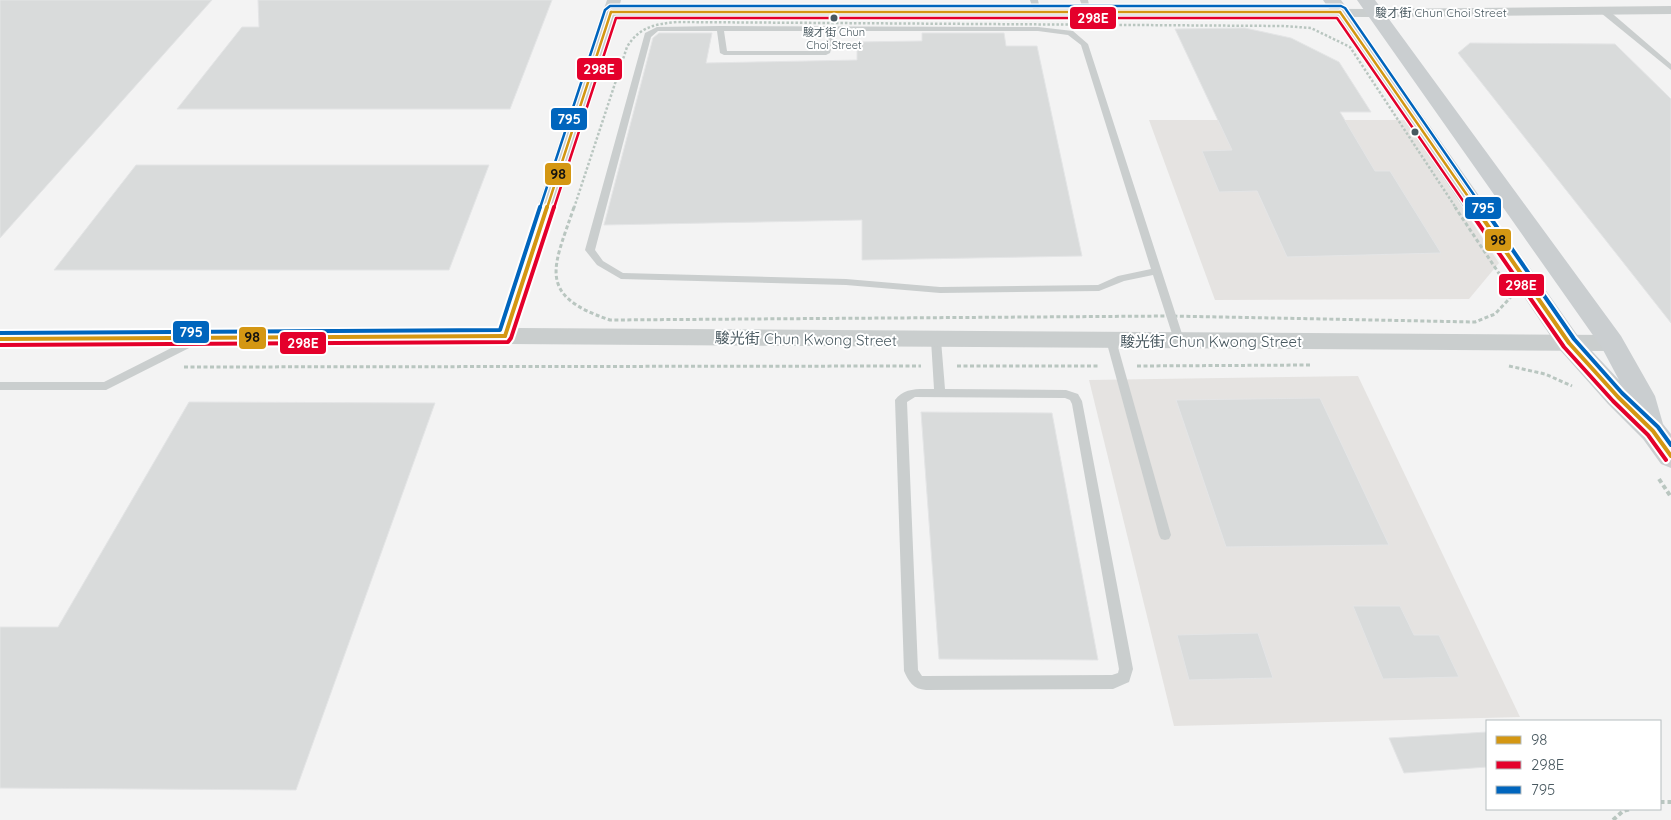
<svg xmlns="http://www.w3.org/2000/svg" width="1671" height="820" font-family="Quicksand,'Noto Sans TC',sans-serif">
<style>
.commercial{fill:#e5e3e1}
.building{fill:#d9dbdb;stroke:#e4e5e6}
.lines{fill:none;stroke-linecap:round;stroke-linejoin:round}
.path-far2{stroke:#b9c6c0;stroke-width:2.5;stroke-dasharray:2.5 2;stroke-linecap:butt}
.path-far1{stroke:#b9c6c0;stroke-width:3;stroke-dasharray:4 2.5;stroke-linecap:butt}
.path{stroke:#b9c6c0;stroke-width:4;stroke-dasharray:4.5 3;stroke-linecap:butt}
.lane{fill:#cacece;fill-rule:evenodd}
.street{fill:#cacece;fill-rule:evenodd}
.secondary{fill:#caced0;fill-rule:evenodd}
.bus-1-far1-casing{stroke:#fff;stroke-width:5}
.bus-1-casing{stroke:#fff;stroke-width:8}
.bus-2-far1-casing{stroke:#fff;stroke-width:5}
.bus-2-casing{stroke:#fff;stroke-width:8}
.bus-3-far1-casing{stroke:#fff;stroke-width:5}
.bus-3-casing{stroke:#fff;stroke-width:8}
.bus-1-far1{stroke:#d49713;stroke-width:2.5}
.bus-1{stroke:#d49713;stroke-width:4}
.bus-2-far1{stroke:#e4002b;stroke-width:2.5}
.bus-2{stroke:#e4002b;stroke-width:4}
.bus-3-far1{stroke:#0065bd;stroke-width:2.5}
.bus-3{stroke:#0065bd;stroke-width:4}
.bus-dot{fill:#495960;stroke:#fff;stroke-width:2}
.labels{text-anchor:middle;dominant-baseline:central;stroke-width:4;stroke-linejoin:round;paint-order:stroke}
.far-bus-label{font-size:11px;fill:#495960;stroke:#fff}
.far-street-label{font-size:12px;fill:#495960;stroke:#fff}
.street-label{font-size:15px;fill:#495960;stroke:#fff}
.line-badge{stroke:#fff;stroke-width:2}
.badge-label{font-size:14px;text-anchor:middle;font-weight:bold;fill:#fff}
.pale-badge-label{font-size:14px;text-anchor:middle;font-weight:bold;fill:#111}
</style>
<rect width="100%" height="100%" fill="#f3f3f3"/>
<g class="commercial">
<polygon points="1149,120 1405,120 1499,263 1469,299 1215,300"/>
<polygon points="1358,376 1520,717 1174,726 1089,380"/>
</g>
<g class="building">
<polygon points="0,0 212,0 0,238"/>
<polygon points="258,0 552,0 510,109 177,109 242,27 259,27"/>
<polygon points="1245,28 1291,38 1339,62 1371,112 1340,112 1375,171 1390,171 1441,253 1287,257 1257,191 1219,192 1202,151 1232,150 1175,29"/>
<polygon points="659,33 712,33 706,63 857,60 857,42 922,41 922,33 1004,33 1006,46 1037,46 1082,256 862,260 862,220 604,225 653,38"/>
<polygon points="1470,43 1615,44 1671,99 1671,323 1458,53"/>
<polygon points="136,165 489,165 449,270 54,270"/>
<polygon points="1320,398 1389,545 1226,547 1176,400"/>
<polygon points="189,402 435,403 296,790 0,788 0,627 58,627"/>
<polygon points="921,412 1052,413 1098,660 939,659"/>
<polygon points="1353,606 1400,606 1414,635 1439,635 1459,677 1383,679"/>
<polygon points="1258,633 1273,678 1189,680 1177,635"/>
<polygon points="1487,732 1487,767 1404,773 1389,738"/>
</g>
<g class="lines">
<path class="path-far2" d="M574,208L627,47C639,27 655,24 677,22L1284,26L1311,28L1350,47L1456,208"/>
<g class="path-far1">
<path d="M574,207C554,267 535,295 610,320L1171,316L1475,322L1495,314L1510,298L1504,281L1455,207"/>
<polyline points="957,366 1098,366"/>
<polyline points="1137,366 1311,365"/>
<polyline points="1509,366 1545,374 1572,386"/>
<polyline points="184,367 921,366"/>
</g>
<g class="path">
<polyline points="1659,479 1671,497"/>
<polyline points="1660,802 1671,802"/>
<polyline points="1613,820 1623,811 1631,809"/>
</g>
<g class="lane">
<polygon points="1030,0 1038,0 1041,15 1035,15"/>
<polygon points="1080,0 1088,0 1091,15 1085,15"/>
<polygon points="1601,9 1607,9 1671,64 1671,70 1601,13"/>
<path d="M720,26L1038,27L1073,31L1088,44L1184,340L1183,343L1179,344L1174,340L1153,275L1124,281L1099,291L940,293L846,285L621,279L597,265L585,250L645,33L657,27ZM658,31H717L720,53L724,55H826L830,53L836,31H1038L1068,35L1081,45L1151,269L1118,276L1098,285L940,287L846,279L623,273L603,261L595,250L651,37ZM724,31H829L823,51H727Z"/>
<polygon points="197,335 201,336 202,339 201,342 106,390 0,390 0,382 104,382"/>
<path d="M936,336L941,340L945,389L1066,390L1078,394L1082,401L1133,669L1129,682L1113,689L926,690C913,689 909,682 904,671L895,400C904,387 920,389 934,389L931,340ZM915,397L1065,398L1070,400L1072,404L1119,669L1118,673L1112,675L926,676H922L918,670L907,402Z"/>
<polygon points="1111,336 1116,340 1171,535 1169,539 1165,540 1161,539 1159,535 1106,340"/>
</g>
<polygon class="street" points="607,0 621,0 619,8 1376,9 1671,6 1671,14 1376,17 616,16 518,328 1612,335 1619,338 1623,343 1619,348 1612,351 505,344 0,347 0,331 497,328"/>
<polygon class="secondary" points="1323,0 1341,0 1578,336 1619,380 1602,348 1357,0 1375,0 1621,336 1655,396 1663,424 1671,434 1671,468 1661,464 1643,439 1608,404 1560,350"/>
<defs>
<g id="bus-1-far1">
<polyline points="611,12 1340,12"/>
<polyline points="1340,12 1476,208"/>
<polyline points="547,208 611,12"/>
</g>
<g id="bus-1">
<polyline points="1475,207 1569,343 1618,397 1653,431 1671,456"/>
<polyline points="505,336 547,207"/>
<polyline points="0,339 505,336"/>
</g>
<polyline id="bus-2-far1" points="554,208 616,18 1337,18 1468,208"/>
<g id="bus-2">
<polyline points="1467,207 1564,347 1613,401 1648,435 1666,460"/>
<polyline points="0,345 508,342 511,338 554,207"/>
</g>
<polyline id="bus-3-far1" points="540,208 605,10 610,6 1341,6 1345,8 1483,208"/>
<g id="bus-3">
<polyline points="1483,207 1574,339 1622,393 1658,427 1671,445"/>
<polyline points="0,333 500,330 540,207"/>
</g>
</defs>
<use href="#bus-1-far1" class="bus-1-far1-casing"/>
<use href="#bus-1" class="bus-1-casing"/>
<use href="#bus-2-far1" class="bus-2-far1-casing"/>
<use href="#bus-2" class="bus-2-casing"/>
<use href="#bus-3-far1" class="bus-3-far1-casing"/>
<use href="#bus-3" class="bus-3-casing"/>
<use href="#bus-1-far1" class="bus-1-far1"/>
<use href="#bus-1" class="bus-1"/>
<use href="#bus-2-far1" class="bus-2-far1"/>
<use href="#bus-2" class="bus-2"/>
<use href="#bus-3-far1" class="bus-3-far1"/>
<use href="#bus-3" class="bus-3"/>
</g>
<g class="bus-dot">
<circle cx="834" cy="18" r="4.5"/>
<circle cx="1415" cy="132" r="4.5"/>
</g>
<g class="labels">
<g class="far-bus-label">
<text x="834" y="32">駿才街 Chun<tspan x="834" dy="13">Choi Street</tspan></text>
</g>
<g class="far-street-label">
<text x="1441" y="12">駿才街 Chun Choi Street</text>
</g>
<g class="street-label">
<text transform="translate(806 339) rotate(1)">駿光街 Chun Kwong Street</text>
<text x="1211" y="341">駿光街 Chun Kwong Street</text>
</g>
</g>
<g class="line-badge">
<rect x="1069" y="6" width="48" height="24" rx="5" fill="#e4002b"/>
<rect x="576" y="57" width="47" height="24" rx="5" fill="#e4002b"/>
<rect x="550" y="107" width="38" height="24" rx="5" fill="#0065bd"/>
<rect x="544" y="162" width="28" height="24" rx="5" fill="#d49713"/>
<rect x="1464" y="196" width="38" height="24" rx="5" fill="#0065bd"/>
<rect x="1484" y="228" width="28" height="24" rx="5" fill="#d49713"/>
<rect x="1498" y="273" width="47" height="24" rx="5" fill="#e4002b"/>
<rect x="172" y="320" width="38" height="24" rx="5" fill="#0065bd"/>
<rect x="238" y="326" width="29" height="24" rx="5" fill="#d49713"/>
<rect x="279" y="331" width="48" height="24" rx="5" fill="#e4002b"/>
</g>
<g class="badge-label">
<text x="1093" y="23">298E</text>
<text x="599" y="74">298E</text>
<text x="569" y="124">795</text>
<text x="1483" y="213">795</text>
<text x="1521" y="290">298E</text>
<text x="191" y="337">795</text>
<text x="303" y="348">298E</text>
</g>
<g class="pale-badge-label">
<text x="558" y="179">98</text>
<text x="1498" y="245">98</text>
<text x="252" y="342">98</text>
</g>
<rect x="1486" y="720" width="175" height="90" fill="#ffffff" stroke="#b6bdbf"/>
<rect x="1496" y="736" width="25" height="8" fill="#d49713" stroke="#b6bdbf"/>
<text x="1531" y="745" font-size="15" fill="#495960">98</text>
<rect x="1496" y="761" width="25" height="8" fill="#e4002b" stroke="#b6bdbf"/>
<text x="1531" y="770" font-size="15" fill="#495960">298E</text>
<rect x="1496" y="786" width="25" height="8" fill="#0065bd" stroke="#b6bdbf"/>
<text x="1531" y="795" font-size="15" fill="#495960">795</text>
</svg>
